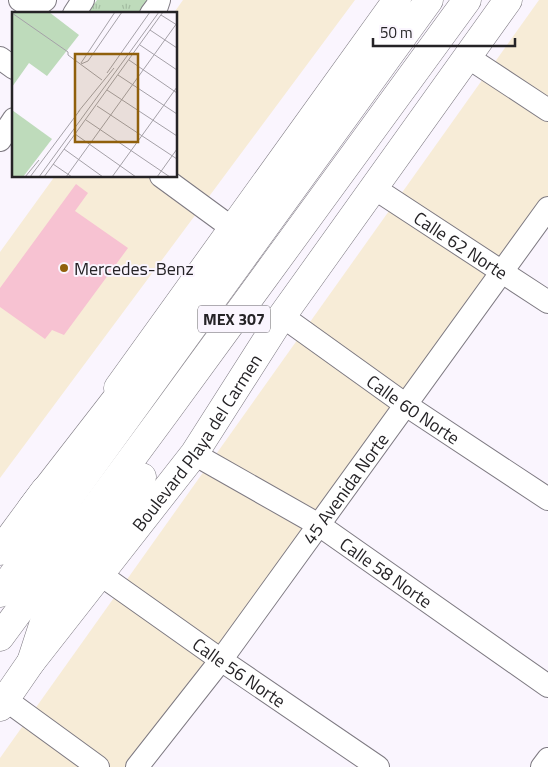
<svg xmlns="http://www.w3.org/2000/svg" width="548" height="767" font-family="'Titillium Web',sans-serif">
<style>
.commercial{fill:#f7ecd7}
.grass{fill:url(#grass-tufts)}
.building{fill:#f7c2d2}
.lines{fill:none;stroke-linecap:round;stroke-linejoin:round}
.minor-casing{stroke:#7e7a82;stroke-width:24}
.major-casing{stroke:#7e7a82;stroke-width:29}
.highway-casing{stroke:#7e7a82;stroke-width:29}
.minor{stroke:#fff;stroke-width:22}
.major{stroke:#fff;stroke-width:28}
.highway{stroke:#fff;stroke-width:28}
.poi-dot{fill:#90600c;stroke:#faf5fe;stroke-width:2}
.labels{text-anchor:middle;dominant-baseline:central;stroke-width:4;stroke-linejoin:round;paint-order:stroke}
.shield{fill:#faf5fe;stroke:#656267;stroke-width:1}
.shield-label{font-size:16px;font-weight:bold;fill:#252326}
.street-label{font-size:18px;fill:#252326;stroke:#faf5fe}
.poi-label{font-size:18px;fill:#252326;stroke:#faf5fe;text-anchor:start}
.inset-road{fill:none;stroke:#a5a1a8;stroke-width:1}
.view{fill:#90600c;fill-opacity:0.15;stroke:#90600c;stroke-width:2.5}
.inset-edge{fill:none;stroke:#252326;stroke-width:2.5}
</style>
<defs>
<pattern id="grass-tufts" width="24" height="20" patternUnits="userSpaceOnUse" patternTransform="scale(1.25)"><rect width="24" height="20" fill="#bedbbb"/><path d="M3 7l-1-3M5 7V3M7 7l1-3M15 17l-1-3M17 17v-4M19 17l1-3" fill="none" stroke="#a3bca1"/></pattern>
</defs>
<rect width="100%" height="100%" fill="#faf5fe"/>
<g class="commercial">
<polygon points="183,0 355,0 0,478 0,252 55,176 176,176 176,14 173,14"/>
<polygon points="539,0 548,0 548,205 144,767 0,767 0,758"/>
</g>
<polygon class="grass" points="97,0 151,0 143,14 87,14"/>
<polygon class="building" points="76,184 88,193 75,211 128,248 64,335 52,330 45,339 0,307 0,288"/>
<g class="lines">
<defs>
<g id="minor">
<polyline points="20,0 33,9 45,0"/>
<polyline points="74,14 83,0"/>
<polyline points="151,14 157,6 159,0"/>
<polyline points="466,56 548,110"/>
<polyline points="0,58 14,68"/>
<polyline points="0,140 14,119"/>
<polyline points="161,176 232,228"/>
<path id="s1" d="M374,188L548,302"/>
<path id="s2" d="M282,316L406,405L548,499"/>
<path id="s3" d="M194,454L319,525L548,686"/>
<path id="s4" d="M101,575L221,660L378,767"/>
<polyline points="6,700 98,767"/>
<path id="s5" d="M137,767L221,660L548,208"/>
<polyline points="542,767 548,759"/>
</g>
<g id="major">
<polyline points="118,388 397,0"/>
<polyline points="0,551 45,490"/>
<path id="s6" d="M0,707L31,662L194,454L282,316L508,0"/>
</g>
<g id="highway">
<polyline points="31,509 138,371"/>
<polyline points="0,593 429,0"/>
<polyline points="0,637 169,408 467,0"/>
<polyline points="31,662 44,622 97,540 142,477"/>
</g>
</defs>
<use href="#minor" class="minor-casing"/>
<use href="#major" class="major-casing"/>
<use href="#highway" class="highway-casing"/>
<use href="#minor" class="minor"/>
<use href="#major" class="major"/>
<use href="#highway" class="highway"/>
</g>
<circle class="poi-dot" cx="64" cy="268" r="5"/>
<g class="labels">
<rect class="shield" x="198" y="305.5" width="72" height="27" rx="4"/>
<g class="shield-label">
<text x="234" y="319">MEX 307</text>
</g>
<g class="street-label">
<text stroke="none"><textPath href="#s1" startOffset="104">Calle 62 Norte</textPath></text>
<text stroke="none"><textPath href="#s2" startOffset="161">Calle 60 Norte</textPath></text>
<text stroke="none"><textPath href="#s6" startOffset="330">Boulevard Playa del Carmen</textPath></text>
<text stroke="none"><textPath href="#s5" startOffset="348">45 Avenida Norte</textPath></text>
<text stroke="none"><textPath href="#s3" startOffset="226">Calle 58 Norte</textPath></text>
<text stroke="none"><textPath href="#s4" startOffset="169">Calle 56 Norte</textPath></text>
</g>
<g class="poi-label">
<text x="74" y="268">Mercedes-Benz</text>
</g>
</g>
<g transform="translate(12 12)">
<rect width="165" height="165" fill="#faf5fe"/>
<path d="M0,0H37L67,23L35,64L17,51L0,75Z" fill="#bedbbb"/>
<path d="M0,98L40,127L11,165H0Z" fill="#bedbbb"/>
<path class="inset-road" d="M0,1L56,40V43L90,68M149,3L165,13M138,18L165,36M128,33L165,58M117,48L165,81M69,51L103,0M69,52L76,49L110,0M95,61L138,0M106,63L165,102M95,78L165,124M85,94L165,147M66,100L102,56M74,108L158,165M63,122L124,165M52,137L91,165M41,152L60,165M13,165L27,148M18,165L68,98M27,165L147,0M32,165L151,0M54,165L165,11M100,165L165,75M145,165L165,137"/>
<path class="view" d="M63,42H126V130H63Z"/>
<rect width="165" height="165" class="inset-edge"/>
</g>
<path d="M373 38v8h142v-8" fill="none" stroke="#252326" stroke-width="2.5"/>
<text x="380" y="38" font-size="15" fill="#252326" stroke="#faf5fe" stroke-width="4" paint-order="stroke">50 m</text>
</svg>
